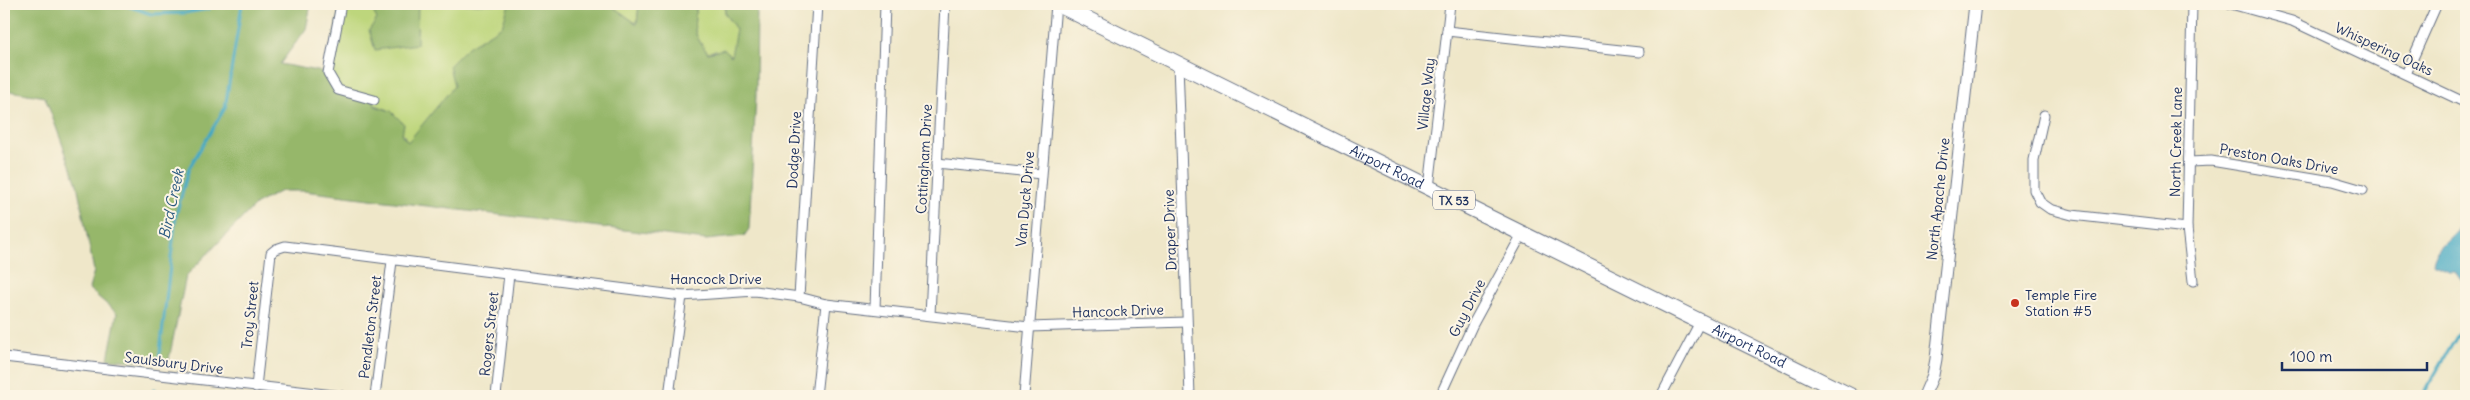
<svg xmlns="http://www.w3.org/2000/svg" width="2470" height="400" font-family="Delius,sans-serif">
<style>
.green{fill:#bdd67b;stroke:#6c826c}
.forest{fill:#96b76b;stroke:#587364}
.water{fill:#43a8c3;stroke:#2f6c90}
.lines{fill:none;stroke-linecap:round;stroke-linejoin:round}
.stream{stroke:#43a8c3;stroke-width:3}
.minor-casing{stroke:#656f83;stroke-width:11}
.tertiary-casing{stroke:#656f83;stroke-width:13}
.primary-casing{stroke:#656f83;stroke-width:17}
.minor{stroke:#fff;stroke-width:9}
.tertiary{stroke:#fff;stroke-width:11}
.primary{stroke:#fff;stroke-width:15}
.poi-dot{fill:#c8321e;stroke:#fcf5e5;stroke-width:2}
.labels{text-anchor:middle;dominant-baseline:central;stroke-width:4;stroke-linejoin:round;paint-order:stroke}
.shield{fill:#fcf5e5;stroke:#5e6a86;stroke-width:1}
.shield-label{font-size:12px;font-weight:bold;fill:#1b2f5e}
.street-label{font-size:14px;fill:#1b2f5e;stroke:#fcf5e5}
.poi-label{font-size:14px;fill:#1b2f5e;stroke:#fcf5e5;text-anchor:start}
.water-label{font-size:15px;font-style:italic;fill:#295981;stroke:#fcf5e5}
</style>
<rect width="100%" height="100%" fill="#fcf5e5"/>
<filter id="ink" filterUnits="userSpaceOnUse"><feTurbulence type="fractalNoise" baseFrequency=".02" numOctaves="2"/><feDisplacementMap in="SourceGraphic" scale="10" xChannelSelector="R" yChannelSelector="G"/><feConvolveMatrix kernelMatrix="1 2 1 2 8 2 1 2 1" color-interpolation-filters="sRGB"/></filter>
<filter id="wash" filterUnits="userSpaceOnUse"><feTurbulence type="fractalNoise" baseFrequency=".0096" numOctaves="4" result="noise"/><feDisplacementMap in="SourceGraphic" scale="20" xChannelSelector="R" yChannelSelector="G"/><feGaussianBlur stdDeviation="1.12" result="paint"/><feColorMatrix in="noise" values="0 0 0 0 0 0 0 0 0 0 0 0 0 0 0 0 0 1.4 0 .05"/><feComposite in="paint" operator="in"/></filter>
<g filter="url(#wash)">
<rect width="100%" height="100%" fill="#efe7c9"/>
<g class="green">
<polygon points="341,4 558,4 408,143 391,111 338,90 328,63"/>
<polygon points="609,4 639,4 637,24"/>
<path d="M697,4H725V14L736,29L732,56L715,50L708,53C692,33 693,28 697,4Z"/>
</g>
<g class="forest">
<path d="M4,4H311L306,29L280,64L328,73L338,90L374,100L375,106L391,111L404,124L402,135L408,142L454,86L449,66L468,47L502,26L509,4H609L637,24L639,4H697C693,28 692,33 708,53L724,49L731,56L736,29L725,14V4H757L756,96L749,229L744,236L706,240L304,191H281L256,204L186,276L168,364L108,359L117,313L89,289L94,271L77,184L45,97L4,90Z"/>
<polygon points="369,4 418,4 417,44 375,50 369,30 377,19"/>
</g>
<path class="water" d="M2466,218V286L2455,271H2449L2433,264C2435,248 2447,243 2457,231C2460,227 2462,222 2466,218Z"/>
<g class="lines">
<g class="stream">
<polyline points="122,4 151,14 185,13 209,9 210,4"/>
<polyline points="159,360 176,215 189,168 225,108 242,4"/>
<polyline points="153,396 154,389"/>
<polyline points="2422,396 2466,321"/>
</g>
</g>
</g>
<g filter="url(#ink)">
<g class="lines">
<defs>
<g id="minor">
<polyline points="341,4 328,73 338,90 374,100"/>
<polyline points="2192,4 2187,228 2193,281"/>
<polyline points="2231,4 2292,21 2466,103"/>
<polyline points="1447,31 1639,52"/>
<polyline points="1178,64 1190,396"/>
<polyline points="2406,74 2437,4"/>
<polyline points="2044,115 2034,160 2034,190 2040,202 2050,209 2072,215 2187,228"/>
<polyline points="2189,162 2211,161 2332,181 2363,190"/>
<polyline points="937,163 1041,174"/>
<polyline points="1429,188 1450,4"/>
<polyline points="799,297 817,4"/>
<polyline points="875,309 885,4"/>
<polyline points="930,315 945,4"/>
<polyline points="4,357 342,396"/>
<polyline points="256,387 271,253 276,249 285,246 682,296 755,291 799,297 826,304 1029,327 1186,322"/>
<polyline points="375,396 392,261"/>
<polyline points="496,396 509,274"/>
<polyline points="669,396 682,296"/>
<polyline points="816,396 826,304"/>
<polyline points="1024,396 1056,4"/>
<polyline points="1440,396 1473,324 1522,234"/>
<polyline points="1661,396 1700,322"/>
</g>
<polyline id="tertiary" points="1924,396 1933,375 1936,359 1975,4"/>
<g id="primary">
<path id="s1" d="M1057,4L1851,396"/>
</g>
</defs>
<use href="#minor" class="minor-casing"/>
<use href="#tertiary" class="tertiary-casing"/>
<use href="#primary" class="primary-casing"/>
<use href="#minor" class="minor"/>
<use href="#tertiary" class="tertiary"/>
<use href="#primary" class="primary"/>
</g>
</g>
<circle class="poi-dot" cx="2015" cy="303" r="5"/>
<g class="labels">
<rect class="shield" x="1433" y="190.5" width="42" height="19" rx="4"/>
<g class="shield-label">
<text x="1454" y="200">TX 53</text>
</g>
<g class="street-label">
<text transform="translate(2384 49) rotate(25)">Whispering Oaks</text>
<text transform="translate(1426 94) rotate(-84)">Village Way</text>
<text transform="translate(2176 142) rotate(-89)">North Creek Lane</text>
<text transform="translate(794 150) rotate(-87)">Dodge Drive</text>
<text transform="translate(924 159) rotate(-87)">Cottingham Drive</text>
<text transform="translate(2279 159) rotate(10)">Preston Oaks Drive</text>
<text stroke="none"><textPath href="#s1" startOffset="368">Airport Road</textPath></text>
<text transform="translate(1025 199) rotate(-85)">Van Dyck Drive</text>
<text transform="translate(1938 199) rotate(-84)">North Apache Drive</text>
<text transform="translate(1170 230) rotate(-92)">Draper Drive</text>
<text x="716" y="279">Hancock Drive</text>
<text transform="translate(1467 308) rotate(-63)">Guy Drive</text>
<text transform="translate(1118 311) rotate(-2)">Hancock Drive</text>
<text transform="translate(250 315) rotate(-84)">Troy Street</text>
<text transform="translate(370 327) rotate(-83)">Pendleton Street</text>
<text transform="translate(489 334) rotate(-84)">Rogers Street</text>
<text stroke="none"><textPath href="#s1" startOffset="772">Airport Road</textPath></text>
<text transform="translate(174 363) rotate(7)">Saulsbury Drive</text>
</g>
<g class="poi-label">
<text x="2025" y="295">Temple Fire<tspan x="2025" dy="16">Station #5</tspan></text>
</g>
<g class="water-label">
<text transform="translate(171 204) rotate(-78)">Bird Creek</text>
</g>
</g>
<rect width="2470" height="400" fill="none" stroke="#fcf5e5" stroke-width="20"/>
<path d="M2282 362v8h145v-8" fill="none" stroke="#1b2f5e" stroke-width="2.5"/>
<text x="2290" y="362" font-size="15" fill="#1b2f5e" stroke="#fcf5e5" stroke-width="4" paint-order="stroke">100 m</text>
</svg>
